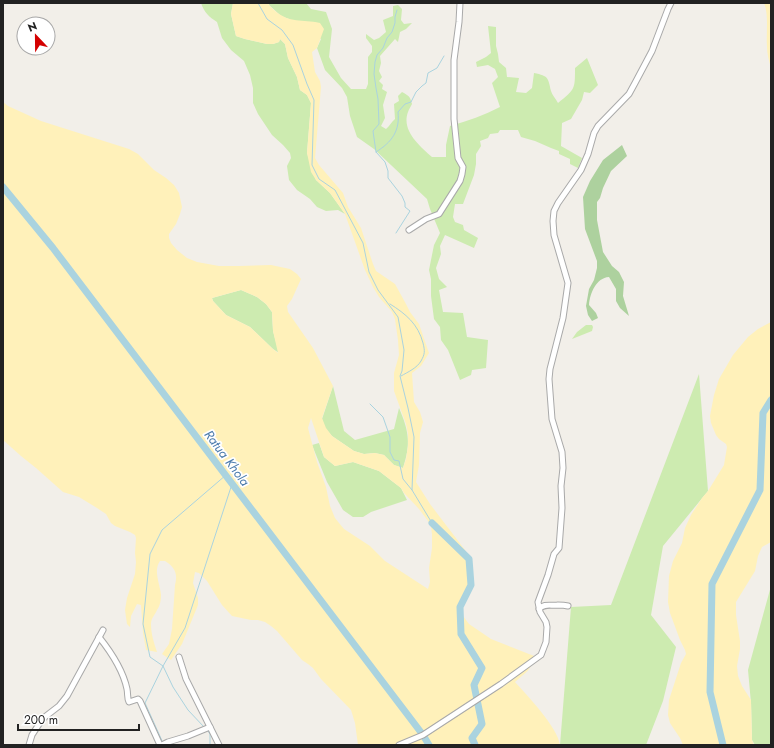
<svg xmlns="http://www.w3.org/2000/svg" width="774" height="748" font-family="Jost,sans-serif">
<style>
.grass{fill:#cdebb0}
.forest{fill:#add19e}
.sand{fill:#fff1ba;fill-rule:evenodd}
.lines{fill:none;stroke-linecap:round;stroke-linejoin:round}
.stream{stroke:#aad3df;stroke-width:1}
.river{stroke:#aad3df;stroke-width:7}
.minor-casing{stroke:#a9a9a9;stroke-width:7}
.minor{stroke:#fff;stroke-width:5}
.labels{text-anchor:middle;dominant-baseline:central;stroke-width:3.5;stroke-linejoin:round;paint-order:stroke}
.water-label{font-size:13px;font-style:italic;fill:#4a7aab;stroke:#fff}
</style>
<rect width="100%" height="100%" fill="#f2efe9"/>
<g class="grass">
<path d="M201,3H233L231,14L236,36L245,39L267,44H273L279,42L280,39L285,44L288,58L297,77L300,90L307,95L311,103L307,153L316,180L330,193L345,214L338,210L326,211L317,207L310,199L297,190L289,180L287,166L291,158L290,153L283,145L272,135L258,114L253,103V88L250,75L244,61L231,50L222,38L217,22C209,17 204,12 201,3Z"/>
<path d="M269,3H306L311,9L326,12L332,29L329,57L341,78L351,89H366L368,84V57L372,52V46L366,38V34L374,40L379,38L386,32L383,20L393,16V6L398,5L402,9L401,20L404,24L412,23L406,29L400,32L398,42L395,39L380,56L381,63L379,71L382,77L379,81L383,85L382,89L387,92L383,105L385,118L381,126L386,129C390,126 391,122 395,119L394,104L399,101L398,96L402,92C409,96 410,96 412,104C411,106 409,109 408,112C401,131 420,146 432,157H446V145L450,126C468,121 484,115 500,107L492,83L498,77L495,69L488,65L477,67L476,62L486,57L491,53L488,26L496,27V46L498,54L499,62L506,68L507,77L519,78L516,92L526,93L532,88L534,73C549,76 548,78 551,91C552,95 556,99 558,103C575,89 575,90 575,68L587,58L598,85L590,93L584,92L582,100L571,119L562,123L561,146L582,158L578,168L570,164V159L559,154V151L551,148L535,141L521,137L518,130H500L498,133L490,134L488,138L480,141L481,146L476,154V164L474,175L463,204H455L453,217L455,222L463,225L464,230L478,238L474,248L445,235L440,246L441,254L436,268L439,279L447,287L439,290L443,312L463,313L467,337L488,340L486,368L472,370L471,375L460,380L448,350L441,340L440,327L434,319L431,296V279L429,270L434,245L440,233L430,209L427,199L374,149L357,137L350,116L347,97L342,88L325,70L317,48L321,39L289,19L281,16L269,5Z"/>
<polygon points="241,290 257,297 266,304 272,312 273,331 279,353 273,349 250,327 226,315 213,301 212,298"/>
<polygon points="586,325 592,325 593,327 592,331 572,339 577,332"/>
<polygon points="699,374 708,491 663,546 651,615 676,647 663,701 646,745 560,745 571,607 611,605"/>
<path d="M333,386L344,431L355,440L394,429L399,408C409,431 411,444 403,468L394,465L384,455L375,453L364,454L354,451L332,436L325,428L322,419Z"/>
<polygon points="319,443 324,457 335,466 353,462 379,471 401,488 407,500 371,512 363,517 353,517 343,510 327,482 312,445"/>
<polygon points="771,586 771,745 755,745 752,740 751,703 748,670"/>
</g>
<path class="forest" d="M622,145L627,156L611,171L603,188L600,198L597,202V220L603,252L612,266L619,272L624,282L623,296L629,316L620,308L616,301V289L609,277C596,278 590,293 589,305L596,313L598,318L592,321L588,315L586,306L589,289L594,280L597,268V261L585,229L583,197L590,181L603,160Z"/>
<g class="sand">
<path d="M233,3H268C269,6 272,8 274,10C290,24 302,19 320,23L324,29L317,48L312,52L315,72L320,81L321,87L315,158L319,165L343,193L348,207L361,228L373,264L376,271L395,284L406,304L410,312L419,324L429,353L421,366L412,373L414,402L420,412L423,422L420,433L419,465L416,482L430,504L465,550L471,563L472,574L471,585L461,600L460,607L463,616L469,624L491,639L534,656C532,670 525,673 515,682C527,695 558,728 560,745H358L355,723L351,710L321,679L313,668L308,664L302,660L277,631L271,626L265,622L258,620H251L232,616L222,605L207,581L199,573L195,572L193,583L198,598V605L182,644L171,660L162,654L169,644L172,629L175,585C178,574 175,567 165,561H160C153,571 160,584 161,595C161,600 160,606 157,610C155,615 151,618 151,624C151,634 154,643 157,652L146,650L143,633L141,605L137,604L131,616L130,627L127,624L125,610L127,598L135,574L136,562L135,553L136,538L135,535L130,532L115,526L111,523L106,514L97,508L79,497L63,492L36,468L21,456L3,440V102L8,106L41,121L129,149L138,154L154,170L166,178L174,185L179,193L182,207L180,214L176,224L169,234V238L171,243L177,250L187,258L197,262L219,266H239L271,265L290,269L297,274L301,279L292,299L287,306L288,312L313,348L333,386L322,418L326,428L332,436L354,451L364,454L375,453L384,455L394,465L403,468L406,459L408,446V434L406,424L394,391V373L399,355L398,340L395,319L392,312L379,297L373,287L365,270L345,214L330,193L316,180L311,172L307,153L311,103L307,95L300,90L297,77L288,58L285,44L280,39L279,42L273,44H267L245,39L236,36L231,14ZM241,290L257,297L266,304L272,312L273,331L278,353L273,349L250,327L226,315L213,301L212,298ZM311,418L324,457L335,466L353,462L379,471L401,488L404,493L419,509L428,521L431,527L432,534V548L429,568L430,582L428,589L385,561L370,546L344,529L339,523L335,518L330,506L326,487L317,462L308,428Z"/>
<path d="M764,3H771V68C769,61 767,54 767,47C766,34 769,14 764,3Z"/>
<polygon points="771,322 771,542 762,547 758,556 755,571 736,602 736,615 740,641 740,649 737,666 738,676 742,686 751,700 752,740 754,745 683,745 680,738 670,723 668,715 669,700 681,663 686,654 685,650 680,640 670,613 668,602 669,576 673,561 682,543 685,528 691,515 702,498 708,491 724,465 727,447 726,444 719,439 716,435 711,423 710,416 714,395 719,379 733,355 748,337 758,329"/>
</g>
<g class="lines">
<g class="stream">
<polyline points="258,3 267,19 282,30 293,45 307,84 314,100 312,165 319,179 335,190 363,243 369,272 378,290 398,317 404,350 402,371 400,376 408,408 414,437 412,490 432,523"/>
<path d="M376,152C392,142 400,131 398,112L405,104L411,102L416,92L422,86L426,83L428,73L437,68L444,56"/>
<polyline points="396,233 410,211 405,207 405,203 402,196 388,178 388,171 385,162 376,152 373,131 379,124 378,99 376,88 374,74 375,62 377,55 383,48 387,38 392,32 395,23 395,17 397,10"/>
<path d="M390,304C406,314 418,324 423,343C425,351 425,354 421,361C417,368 408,372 401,376"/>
<polyline points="370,404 383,417 390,437 390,452 394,460 399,461 403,479 412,490"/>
<polyline points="204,727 188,710 173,687 163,666 150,657 143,624 150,554 162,530 226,475"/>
<polyline points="208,731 210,734 210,745"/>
<polyline points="163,743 145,703 163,666 185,628 232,484"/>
</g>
<g class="river">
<polyline points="3,187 53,248 423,735 429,745"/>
<polyline points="432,523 469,559 471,585 460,607 461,634 482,668 474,685 482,724 472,738 475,745"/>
<polyline points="723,745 710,692 712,584 760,490 763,413 771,400"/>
</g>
<defs>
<g id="minor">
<polyline points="409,230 426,219 439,214 460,181 462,174 463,167 458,158 454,119 454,60 459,22 460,3"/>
<path d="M539,609C544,603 551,606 558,605C563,605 564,605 568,606"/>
<path d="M99,637C111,652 123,670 127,689C128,694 127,698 129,702L138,699L140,701L160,745"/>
<polyline points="179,657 186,679 219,745"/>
<polyline points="29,745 32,735 41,721 46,716 59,706 67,696 103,630"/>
<polyline points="162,745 168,742 188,736 210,727"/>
<polyline points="399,745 423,735 501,684 541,655 546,642 547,627 546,622 540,612 538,602 548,575 554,554 559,548 562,508 561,486 563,468 562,452 552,419 549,379 550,369 563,318 568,283 554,235 553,221 554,211 558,203 581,170 588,154 594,133 598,126 629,94 635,83 652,51 668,9 671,3"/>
</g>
</defs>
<use href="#minor" class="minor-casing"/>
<use href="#minor" class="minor"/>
</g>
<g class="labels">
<g class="water-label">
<text transform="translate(227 458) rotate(53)">Ratua Khola</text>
</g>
</g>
<rect width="774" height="748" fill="none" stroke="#222222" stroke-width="8"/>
<g transform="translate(36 36) rotate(338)"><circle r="19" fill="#ffffff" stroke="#a7a7a7"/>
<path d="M0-3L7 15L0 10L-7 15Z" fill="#d40000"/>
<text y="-6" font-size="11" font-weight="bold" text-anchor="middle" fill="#222222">N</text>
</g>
<path d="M18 724v6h121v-6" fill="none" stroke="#222222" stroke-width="2"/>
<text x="24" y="724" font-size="12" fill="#222222" stroke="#ffffff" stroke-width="3" paint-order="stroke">200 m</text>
</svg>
